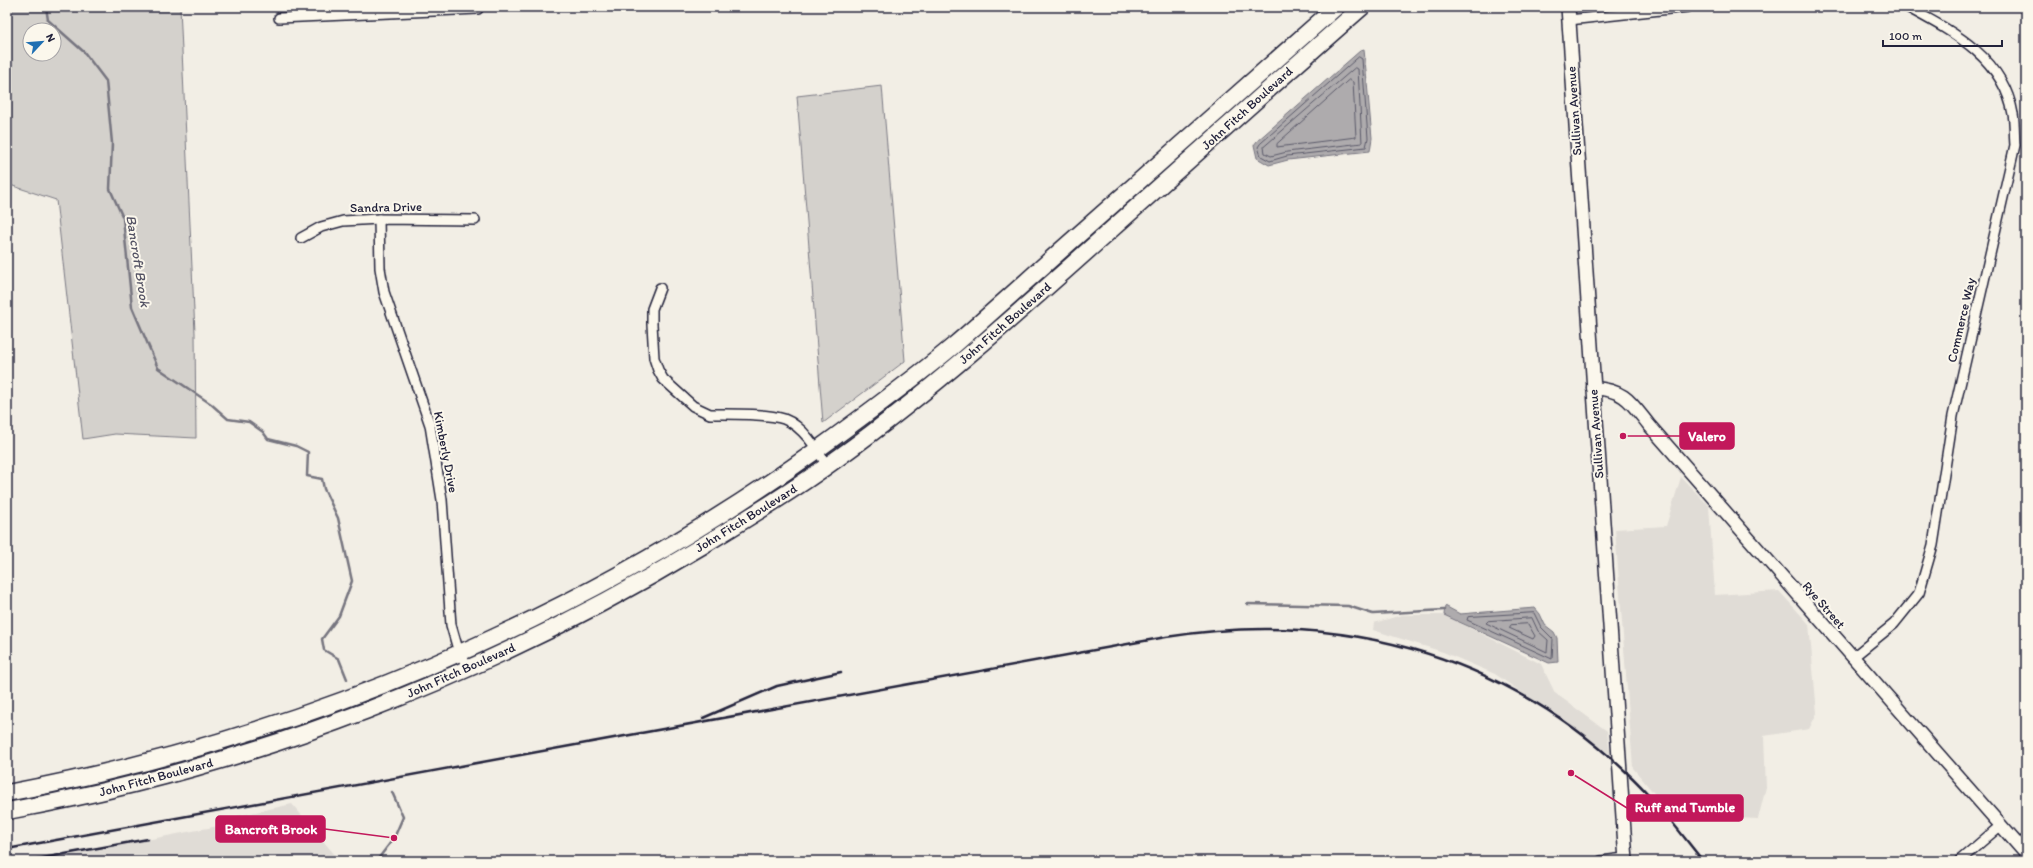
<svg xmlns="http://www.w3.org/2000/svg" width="2033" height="868" font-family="Itim,sans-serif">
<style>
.built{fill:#e0dcd6}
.green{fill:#d4d1cc;stroke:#7b7a84;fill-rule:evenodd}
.water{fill:#aeabad;stroke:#76747f}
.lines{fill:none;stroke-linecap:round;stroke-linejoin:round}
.shore{stroke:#5a5969;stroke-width:1}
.stream{stroke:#76747f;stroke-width:2.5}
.minor-casing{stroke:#22223b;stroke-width:12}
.tertiary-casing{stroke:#22223b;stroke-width:15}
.secondary-casing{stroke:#22223b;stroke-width:16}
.trunk-casing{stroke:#22223b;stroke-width:19}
.minor{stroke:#fbf7ec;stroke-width:9}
.tertiary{stroke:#fbf7ec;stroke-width:12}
.secondary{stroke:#fbf7ec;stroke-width:13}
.trunk{stroke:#fbf7ec;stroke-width:16}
.rail{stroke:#22223b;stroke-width:2.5}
.labels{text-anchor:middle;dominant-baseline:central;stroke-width:4;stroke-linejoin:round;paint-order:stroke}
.street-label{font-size:13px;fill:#22223b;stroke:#fbf7ec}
.water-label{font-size:14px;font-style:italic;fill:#535263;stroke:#fbf7ec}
.leader{fill:none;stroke:#c2185b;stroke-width:1.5}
.callout-dot{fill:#c2185b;stroke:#fbf7ec;stroke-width:1.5}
.callout{fill:#c2185b;stroke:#c2185b;stroke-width:1.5}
.callout-label{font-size:14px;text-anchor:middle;font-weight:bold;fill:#fff}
</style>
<rect width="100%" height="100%" fill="#f2eee5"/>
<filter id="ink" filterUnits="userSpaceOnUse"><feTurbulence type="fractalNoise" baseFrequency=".025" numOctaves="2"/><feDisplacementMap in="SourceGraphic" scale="8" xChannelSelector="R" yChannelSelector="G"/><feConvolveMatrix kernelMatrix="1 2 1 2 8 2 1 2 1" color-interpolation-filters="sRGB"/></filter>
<g filter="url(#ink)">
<g class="built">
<polygon points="1681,477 1709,506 1715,595 1779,591 1809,624 1817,713 1809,729 1764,736 1766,787 1758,819 1672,815 1633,768 1615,529 1666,526"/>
<polygon points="1402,615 1445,615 1541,664 1555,693 1607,731 1610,754 1495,674 1443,652 1373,630 1374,623"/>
<polygon points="292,804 340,861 38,861 239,822 237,816"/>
</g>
<g class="green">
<path d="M7,7H180L195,333L196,438L115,434L83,439L56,200L7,184ZM30,30H54V54H30Z"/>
<polygon points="882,86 905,361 823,423 797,96"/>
</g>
<g class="water">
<polygon points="1364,49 1372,138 1370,151 1288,160 1269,165 1257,158 1254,145 1257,141 1361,50"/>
<polygon points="1445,606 1460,614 1535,608 1540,614 1545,625 1554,632 1557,638 1558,662 1549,663 1444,615"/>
</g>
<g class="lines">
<g class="shore">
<polygon points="1359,57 1362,59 1368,138 1366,147 1287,156 1270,161 1261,156 1258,147 1260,144"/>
<polygon points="1355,68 1358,69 1362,143 1287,152 1271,156 1265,153 1264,147"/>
<polygon points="1349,80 1353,82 1356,137 1277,147 1277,144"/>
<polygon points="1534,613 1541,627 1553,639 1552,659 1467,620 1468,617"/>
<polygon points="1532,618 1538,631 1548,640 1547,652 1486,623 1488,621"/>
<polygon points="1528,624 1535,636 1533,639 1509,628 1511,625"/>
</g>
<g class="stream">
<polyline points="46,7 48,20 84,52 106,81 112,143 110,189 123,218 132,307 158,368 211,404 228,419 249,422 263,432 268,439 296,446 308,452 307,476 322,479 324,489 338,518 352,581 339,616 322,639 324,650 339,659 347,679"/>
<polyline points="1247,604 1348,606 1373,614 1444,610"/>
<polyline points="380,861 378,859 394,838 403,817 392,792"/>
</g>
<defs>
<g id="minor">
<polyline points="279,18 478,9"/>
<polyline points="1569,20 1688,7"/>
<polyline points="379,219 380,268 384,292 430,425 442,500 451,625 457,646 468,669"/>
<polyline points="301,238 321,227 343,221 379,219 475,220"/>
<path d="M660,288L652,309V324L654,358L658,370L663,379L693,406L710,414C730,414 766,413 784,419C803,426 817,449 827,466"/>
<path d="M1852,658L1894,624L1919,593L1933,545L1953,416L2015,145C2014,135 2015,124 2013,114C2003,57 1953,32 1907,7"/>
<polyline points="1601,861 1625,858"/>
<polyline points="1959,861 2000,826"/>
</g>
<path id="tertiary" d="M1593,388C1625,390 1630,401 1649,425L2026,854"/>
<polyline id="secondary" points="1568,7 1626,861"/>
<g id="trunk">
<path d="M7,793C297,739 581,620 821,447C865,415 910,382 952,347C994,311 1035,273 1076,237C1163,160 1249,84 1336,7"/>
<path d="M7,811C253,767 489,675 702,546C748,518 794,490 838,458C931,391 1017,314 1103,237C1189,160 1275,83 1362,7"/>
</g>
</defs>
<use href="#minor" class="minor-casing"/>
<use href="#tertiary" class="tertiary-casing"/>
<use href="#secondary" class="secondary-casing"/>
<use href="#trunk" class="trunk-casing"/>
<use href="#minor" class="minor"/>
<use href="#tertiary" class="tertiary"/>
<use href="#secondary" class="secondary"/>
<use href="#trunk" class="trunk"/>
<g class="rail">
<polyline points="703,718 777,686 841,672"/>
<path d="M7,849L1166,637C1336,610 1497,651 1624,770C1654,797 1678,830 1703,861"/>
<polyline points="26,861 148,839"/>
</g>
</g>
</g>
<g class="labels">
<g class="street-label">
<text transform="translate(1247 108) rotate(-42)">John Fitch Boulevard</text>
<text transform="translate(1574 111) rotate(-94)">Sullivan Avenue</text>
<text transform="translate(386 207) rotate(-1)">Sandra Drive</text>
<text transform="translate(1961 320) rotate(-77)">Commerce Way</text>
<text transform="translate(1005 323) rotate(-41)">John Fitch Boulevard</text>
<text transform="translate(1596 434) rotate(-94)">Sullivan Avenue</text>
<text transform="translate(446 452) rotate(79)">Kimberly Drive</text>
<text transform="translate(746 518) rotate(-32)">John Fitch Boulevard</text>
<text transform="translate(1824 605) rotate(49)">Rye Street</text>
<text transform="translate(461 670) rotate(-24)">John Fitch Boulevard</text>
<text transform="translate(156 777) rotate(-15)">John Fitch Boulevard</text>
</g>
<g class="water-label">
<text transform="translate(138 261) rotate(81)">Bancroft Brook</text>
</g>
</g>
<path class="leader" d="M1623 436L1680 436M1571 773L1627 808M394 838L325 829"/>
<g class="callout-dot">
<circle cx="1623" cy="436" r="4"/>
<circle cx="1571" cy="773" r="4"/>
<circle cx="394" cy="838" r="4"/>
</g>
<g class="callout">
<rect x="1680" y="423" width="54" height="26" rx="4"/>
<rect x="1627" y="795" width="116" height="26" rx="4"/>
<rect x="216" y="816" width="109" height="26" rx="4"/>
</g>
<g class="callout-label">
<text x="1707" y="441">Valero</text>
<text x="1685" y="812">Ruff and Tumble</text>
<text x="271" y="834">Bancroft Brook</text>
</g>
<rect width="2033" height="868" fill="none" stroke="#fbf7ec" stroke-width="24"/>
<rect x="12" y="12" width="2009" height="844" fill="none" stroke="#22223b" stroke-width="1.5" filter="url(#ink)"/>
<g transform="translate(42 42) rotate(64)"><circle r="19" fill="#fbf7ec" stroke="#a4a2a5"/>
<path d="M0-3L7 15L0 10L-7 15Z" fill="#1f6fb2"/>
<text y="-6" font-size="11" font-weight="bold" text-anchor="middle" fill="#22223b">N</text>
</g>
<path d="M1883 40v6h119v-6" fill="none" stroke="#22223b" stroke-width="2"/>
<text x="1889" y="40" font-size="12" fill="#22223b" stroke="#fbf7ec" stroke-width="3" paint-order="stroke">100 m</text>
</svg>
